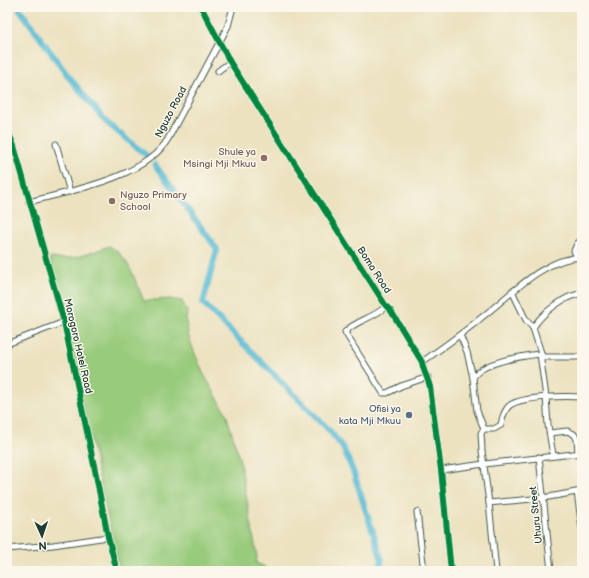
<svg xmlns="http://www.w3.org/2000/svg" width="589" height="578" font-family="'Balsamiq Sans',sans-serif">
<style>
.green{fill:#98cb7c;stroke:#5c8458}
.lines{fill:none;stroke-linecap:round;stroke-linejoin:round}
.river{stroke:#55b9d3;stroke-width:6}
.minor-casing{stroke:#3e5649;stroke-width:7}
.minor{stroke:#fff;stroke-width:5}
.cycleway-casing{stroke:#fbf7ec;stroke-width:8}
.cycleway{stroke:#00873e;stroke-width:6}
.education-dot{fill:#8d6e63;stroke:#fbf7ec;stroke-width:1.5}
.service-dot{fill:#5c6f8a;stroke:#fbf7ec;stroke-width:1.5}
.labels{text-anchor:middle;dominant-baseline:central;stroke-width:3;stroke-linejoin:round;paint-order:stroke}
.street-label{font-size:10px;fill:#1f3d34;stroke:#fbf7ec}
.education-label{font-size:10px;fill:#785e54;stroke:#fbf7ec;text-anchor:end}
.service-label{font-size:10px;fill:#4e5e75;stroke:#fbf7ec;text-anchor:end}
</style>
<rect width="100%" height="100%" fill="#fbf7ec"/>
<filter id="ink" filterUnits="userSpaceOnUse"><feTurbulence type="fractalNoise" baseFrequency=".025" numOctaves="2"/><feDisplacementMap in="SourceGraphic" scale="8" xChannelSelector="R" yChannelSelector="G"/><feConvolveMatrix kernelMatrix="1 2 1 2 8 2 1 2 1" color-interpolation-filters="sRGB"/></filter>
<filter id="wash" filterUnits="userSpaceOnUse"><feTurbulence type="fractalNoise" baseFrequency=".012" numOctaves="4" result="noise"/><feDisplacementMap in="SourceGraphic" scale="16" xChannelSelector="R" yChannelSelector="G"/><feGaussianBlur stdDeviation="0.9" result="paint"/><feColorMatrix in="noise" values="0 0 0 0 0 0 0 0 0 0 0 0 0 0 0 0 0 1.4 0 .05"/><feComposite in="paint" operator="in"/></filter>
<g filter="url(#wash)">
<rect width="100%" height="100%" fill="#ece2c0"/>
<path class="green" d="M109,246C128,254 136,283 144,301L170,299L182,301L187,311L186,322L188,334L193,349L203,373L226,413L240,461L257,557L256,563L265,567L264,571H120L50,258C74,261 86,254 109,246Z"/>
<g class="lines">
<g class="river">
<polyline points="18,7 68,76 106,122 146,155"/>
<polyline points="155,165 217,249 203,303 330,431 343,448 353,471 382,560 378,571"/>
</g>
</g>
</g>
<g filter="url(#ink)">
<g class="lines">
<defs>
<g id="minor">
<path d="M201,7L230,62L386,306L391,311L422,362C423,371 428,378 430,387L441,470L451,571"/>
<polyline points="218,71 230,62"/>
<polyline points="7,129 14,146 64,322 96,475 108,537 117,571"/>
<polyline points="56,144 70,192"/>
<path d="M29,202C70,191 145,178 168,139L228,26L233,7"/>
<polyline points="577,257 574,251 577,244 582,239"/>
<polyline points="512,291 526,320 533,328 542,356"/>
<path d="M386,306C375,318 356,320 345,332L346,334L383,393H387L401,386L428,377"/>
<path d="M533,328C541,314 566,294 582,294"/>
<polyline points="460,335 467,352 473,378"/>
<polyline points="7,344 64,322"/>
<polyline points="540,354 546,397 548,425 553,455"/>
<polyline points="542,357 582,357"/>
<path d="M422,362C442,348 462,334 481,318C510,296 543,258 582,257"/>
<path d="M484,429H494L501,425C502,419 503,413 508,407C517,396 567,396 582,397"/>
<polyline points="550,433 567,431 574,434 577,439 578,453"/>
<polyline points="539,457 551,571"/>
<polyline points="441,470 484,464 582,453"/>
<polyline points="577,492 582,528"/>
<polyline points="489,503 543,498 582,491"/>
<polyline points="417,512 424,571"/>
<polyline points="7,549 53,545 108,537"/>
<path d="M496,571L489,503L482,451L481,433L484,429L477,411L473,378C481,362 523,356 540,354"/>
</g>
</defs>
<use href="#minor" class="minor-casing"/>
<use href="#minor" class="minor"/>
<defs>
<g id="cycleway">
<path d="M201,7L230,62L386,306L391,311L422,362C423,371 428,378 430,387L441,470L451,571"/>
<polyline points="7,129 14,146 64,322 96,475 108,537 117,571"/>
</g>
</defs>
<use href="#cycleway" class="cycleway-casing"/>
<use href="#cycleway" class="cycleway"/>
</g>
</g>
<g class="education-dot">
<circle cx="264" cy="158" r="4"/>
<circle cx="112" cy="201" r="4"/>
</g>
<circle class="service-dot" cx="409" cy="415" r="4"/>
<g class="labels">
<g class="street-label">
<text transform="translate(171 112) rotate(-62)">Nguzo Road</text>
<text transform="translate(374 270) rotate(57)">Boma Road</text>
<text transform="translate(78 346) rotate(77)">Morogoro Hotel Road</text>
<text transform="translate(536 515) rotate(-96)">Uhuru Street</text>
</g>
<g class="education-label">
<text x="256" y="152">Shule ya<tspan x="256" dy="12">Msingi Mji Mkuu</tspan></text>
<text x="120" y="195" text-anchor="start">Nguzo Primary<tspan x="120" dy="12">School</tspan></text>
</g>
<g class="service-label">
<text x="401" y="409">Ofisi ya<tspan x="401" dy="12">kata Mji Mkuu</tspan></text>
</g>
</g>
<rect width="589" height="578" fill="none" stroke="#fbf7ec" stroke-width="24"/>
<g transform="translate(42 536) rotate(177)" stroke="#fbf7ec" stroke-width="3" paint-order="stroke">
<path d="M0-3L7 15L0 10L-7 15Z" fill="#1f3d34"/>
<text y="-6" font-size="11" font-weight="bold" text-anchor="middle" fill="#1f3d34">N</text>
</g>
</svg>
